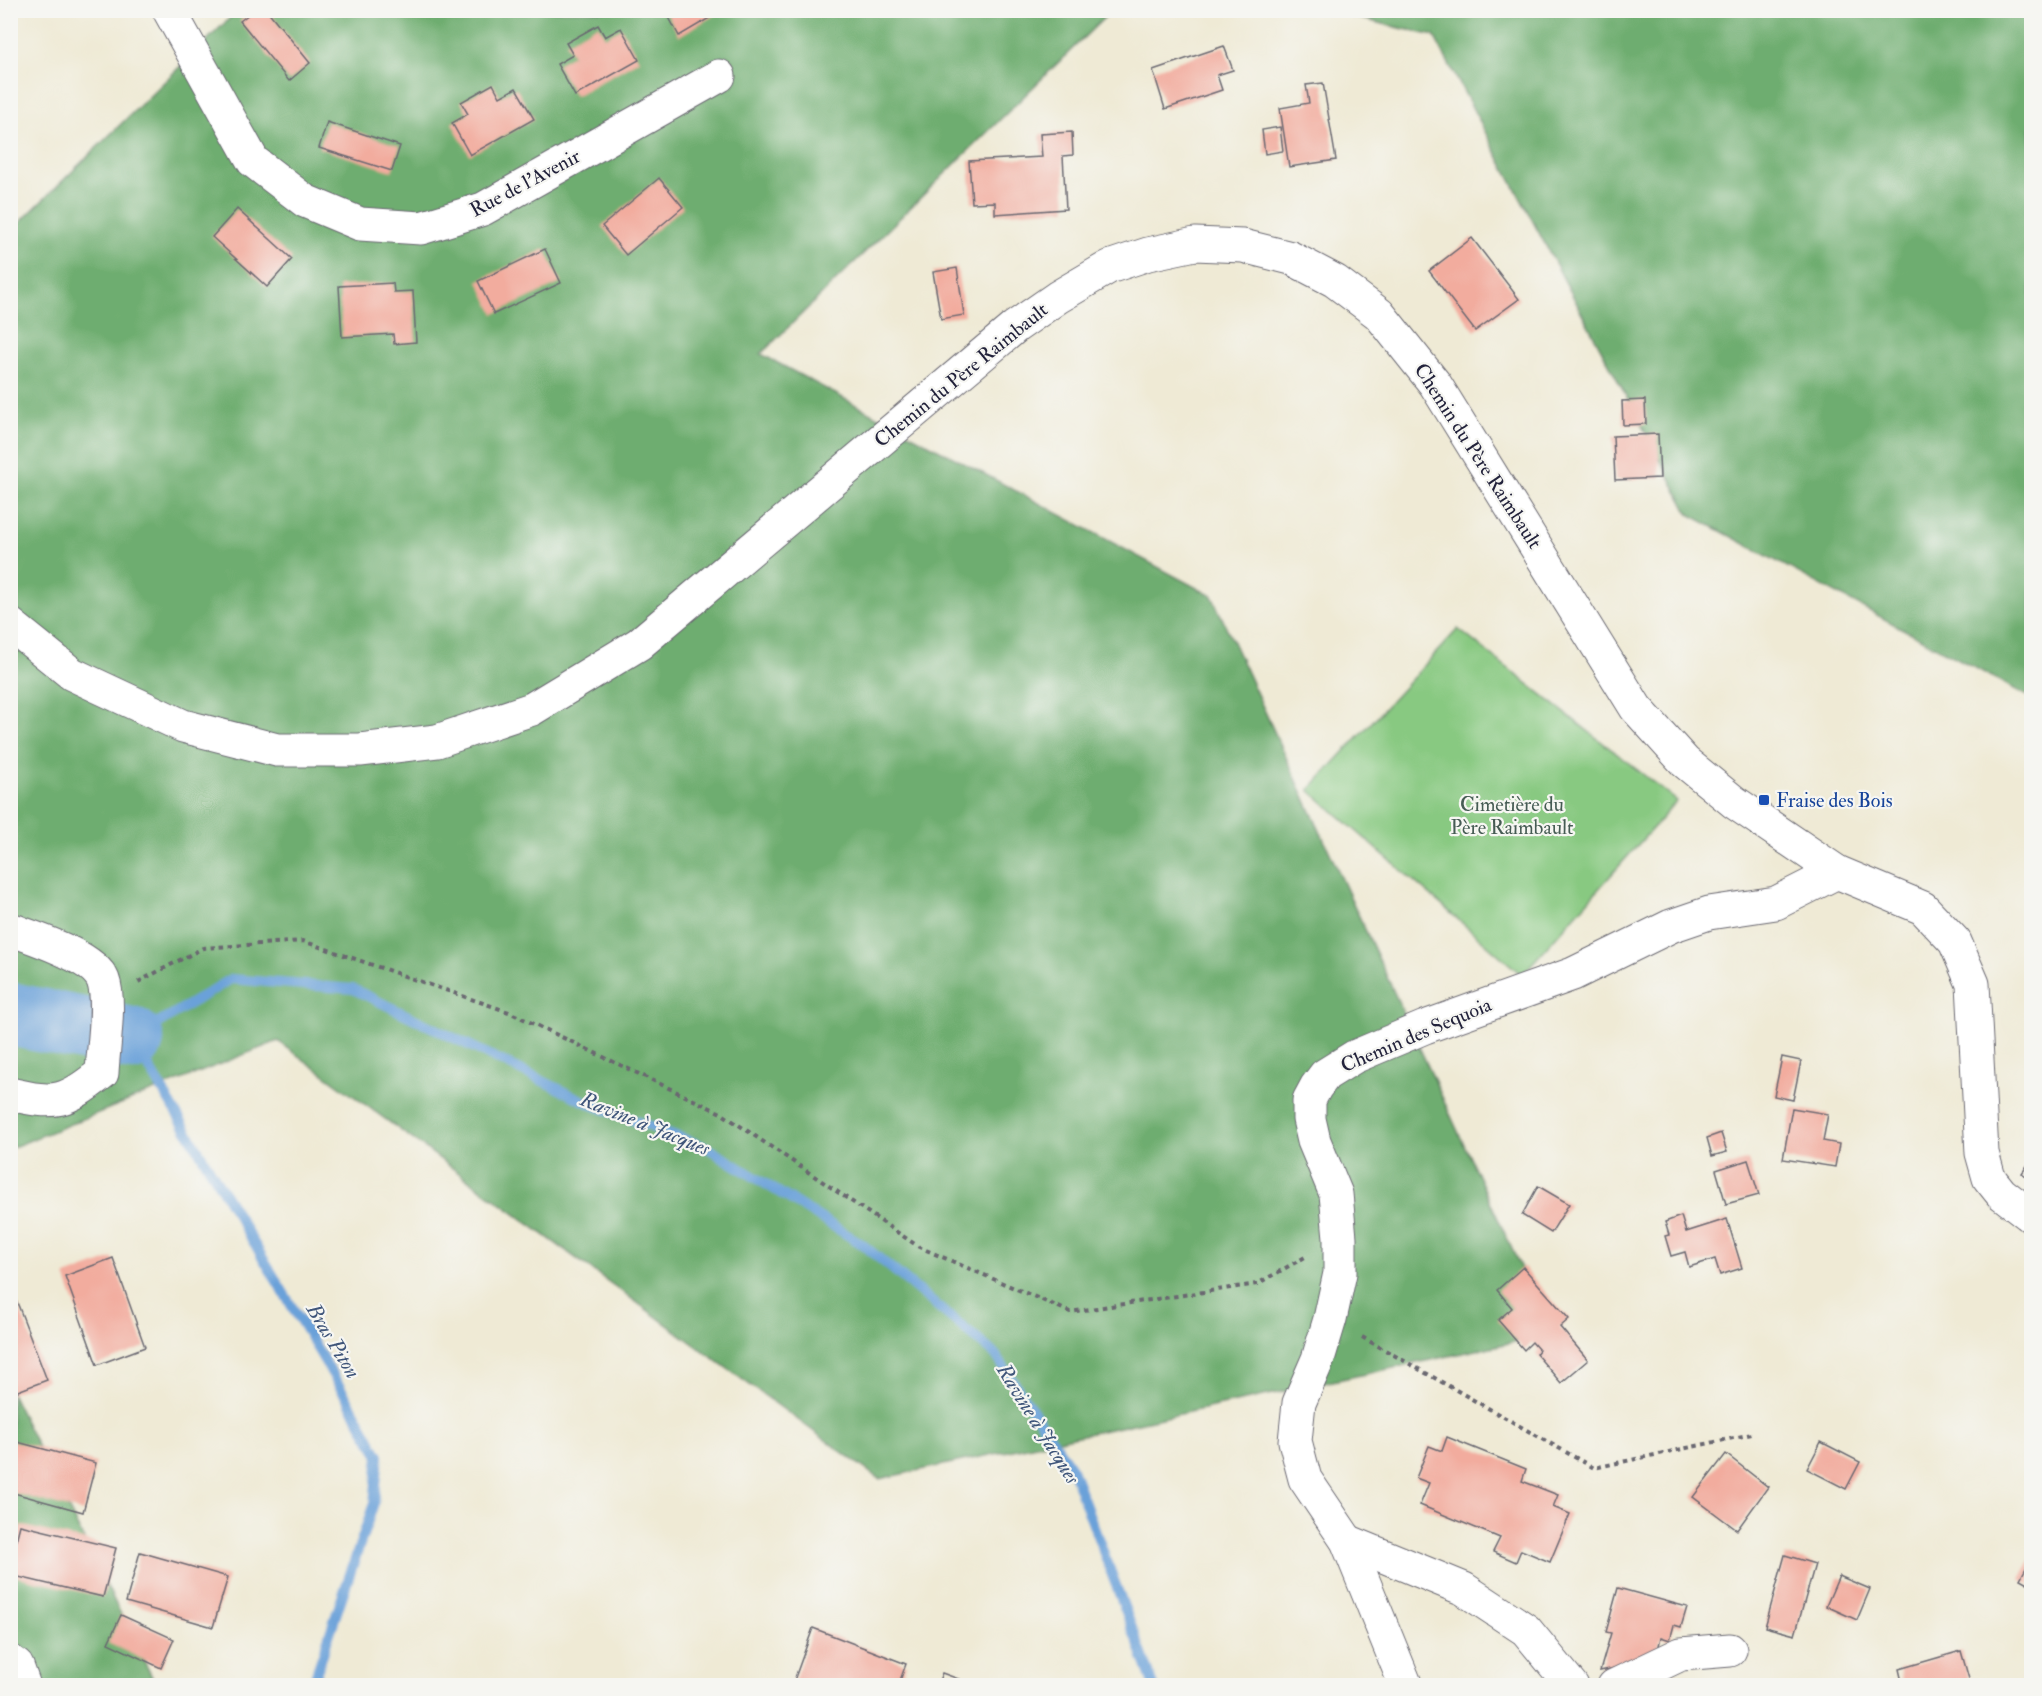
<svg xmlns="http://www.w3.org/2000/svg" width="2042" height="1696" font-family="'IM FELL Double Pica',serif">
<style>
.green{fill:#88c981;stroke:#55765e;stroke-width:1.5}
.forest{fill:#6ead6f;stroke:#486855;stroke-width:1.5}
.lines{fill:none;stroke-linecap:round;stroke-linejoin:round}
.stream{stroke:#6ba1d9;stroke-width:10}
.river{stroke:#6ba1d9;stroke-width:64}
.building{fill:#f2ac9e}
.minor-casing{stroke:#6a6871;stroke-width:35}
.tertiary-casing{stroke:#6a6871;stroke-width:35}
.path{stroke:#6a6871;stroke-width:4;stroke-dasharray:4.5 4.5;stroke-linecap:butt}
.minor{stroke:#fff;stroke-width:33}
.tertiary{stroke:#fff;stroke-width:33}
.transit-dot{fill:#1a4fb4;stroke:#f6f6f2;stroke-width:2}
.labels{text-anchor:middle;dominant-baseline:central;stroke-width:4.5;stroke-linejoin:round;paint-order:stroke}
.street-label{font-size:20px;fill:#22223b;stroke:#f6f6f2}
.transit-label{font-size:20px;fill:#164399;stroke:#f6f6f2;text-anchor:start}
.park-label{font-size:20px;fill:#465c54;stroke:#f6f6f2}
.water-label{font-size:21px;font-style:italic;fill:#3f557a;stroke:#f6f6f2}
</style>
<rect width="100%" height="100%" fill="#f6f6f2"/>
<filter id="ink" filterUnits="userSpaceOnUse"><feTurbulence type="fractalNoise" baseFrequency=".0167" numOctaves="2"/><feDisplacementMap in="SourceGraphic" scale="12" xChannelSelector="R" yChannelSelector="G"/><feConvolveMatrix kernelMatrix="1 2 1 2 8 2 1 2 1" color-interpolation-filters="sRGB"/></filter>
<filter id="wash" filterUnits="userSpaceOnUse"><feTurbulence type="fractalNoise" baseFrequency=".008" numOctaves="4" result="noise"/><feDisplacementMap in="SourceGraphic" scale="24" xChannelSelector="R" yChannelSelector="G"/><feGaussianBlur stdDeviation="1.35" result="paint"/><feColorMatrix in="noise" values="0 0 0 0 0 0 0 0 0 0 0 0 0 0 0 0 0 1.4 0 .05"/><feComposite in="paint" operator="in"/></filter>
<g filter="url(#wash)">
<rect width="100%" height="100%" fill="#efead5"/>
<polygon class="green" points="1458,629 1677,801 1522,975 1309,790"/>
<g class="forest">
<polygon points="237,11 1111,11 761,354 1212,596 1551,1334 879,1479 278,1041 11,1148 10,232"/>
<polygon points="1328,11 2031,11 2031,698 1689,514 1434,36"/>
<polygon points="11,1393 156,1685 11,1685"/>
</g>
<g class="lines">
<polyline class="stream" points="312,1686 374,1503 379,1456 349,1402 132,1039 231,979 353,989 590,1104 708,1148 862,1244 995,1354 1072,1469 1154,1686"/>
<polyline class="river" points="10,1014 132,1039"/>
</g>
<g id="blocks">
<g class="building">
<polygon points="254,10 267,10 310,63 289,81 240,21"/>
<polygon points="411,10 439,10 437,19"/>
<polygon points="665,10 723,10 679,36"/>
<polygon points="598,25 605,37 621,28 639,60 575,96 557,64 573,55 566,43"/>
<polygon points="1224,46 1233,70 1217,75 1222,90 1165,109 1153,70"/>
<polygon points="1323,83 1336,160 1289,167 1280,108 1309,103 1306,85"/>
<polygon points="493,84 500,97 516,88 534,119 470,155 452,123 468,114 461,102"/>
<polygon points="327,122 400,146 392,171 319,148"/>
<polygon points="1280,127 1283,151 1265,154 1262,130"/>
<polygon points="1072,132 1073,155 1063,156 1066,209 995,214 995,202 972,203 969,161 1042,157 1040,134"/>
<polygon points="659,178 683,207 626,255 602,226"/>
<polygon points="237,209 292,259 267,287 212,237"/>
<polygon points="1472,238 1519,299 1475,331 1429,271"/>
<polygon points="545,249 561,283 494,314 478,281"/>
<polygon points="957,268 964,315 941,319 933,272"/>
<polygon points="393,283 394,292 413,291 416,342 394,344 393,334 342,337 339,286"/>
<polygon points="1645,400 1646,424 1623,425 1622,401"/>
<polygon points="1658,434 1660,478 1615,480 1613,436"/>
<polygon points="1782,1057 1801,1061 1793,1100 1774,1096"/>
<polygon points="1792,1108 1828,1114 1823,1141 1839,1144 1835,1167 1783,1159"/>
<polygon points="1721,1133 1727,1152 1712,1156 1707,1138"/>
<polygon points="1748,1160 1759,1195 1726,1204 1716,1170"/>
<polygon points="2031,1160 2031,1180 2022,1173"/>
<polygon points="1538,1186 1569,1204 1551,1233 1522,1215"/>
<polygon points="1681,1216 1686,1232 1727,1219 1742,1268 1720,1275 1715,1259 1689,1267 1685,1252 1671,1256 1665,1236 1669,1235 1665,1222"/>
<polygon points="113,1258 145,1347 97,1365 65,1276"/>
<polygon points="1523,1267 1569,1319 1560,1327 1588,1360 1561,1383 1536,1354 1539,1350 1532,1342 1524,1350 1498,1320 1512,1308 1497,1290"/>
<polygon points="10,1284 47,1380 10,1394"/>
<polygon points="1447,1437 1526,1469 1522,1481 1558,1495 1553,1507 1570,1514 1550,1562 1521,1550 1516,1562 1493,1552 1500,1538 1420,1505 1429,1483 1416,1478 1429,1446 1442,1451"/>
<polygon points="10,1440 96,1463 83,1512 10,1492"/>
<polygon points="1821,1442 1860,1462 1846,1489 1807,1469"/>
<polygon points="1726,1454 1768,1487 1737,1530 1693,1497"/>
<polygon points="20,1525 116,1548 103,1597 10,1575 10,1564"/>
<polygon points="140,1552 228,1577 213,1627 126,1602"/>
<polygon points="1785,1555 1815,1564 1795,1635 1765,1627"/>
<polygon points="2031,1559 2031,1585 2020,1579"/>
<polygon points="1839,1576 1870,1589 1857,1620 1826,1606"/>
<polygon points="1618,1588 1687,1607 1681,1627 1674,1625 1670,1640 1661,1637 1657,1654 1629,1665 1600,1671 1611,1633 1606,1632"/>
<polygon points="121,1615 174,1639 161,1668 108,1643"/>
<polygon points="813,1628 906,1664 898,1686 792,1686"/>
<polygon points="1961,1651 1971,1686 1903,1686 1899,1669"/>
<polygon points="942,1673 975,1685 974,1686 937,1686"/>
</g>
</g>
</g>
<g filter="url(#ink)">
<use href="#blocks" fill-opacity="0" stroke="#6a6871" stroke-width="1.5"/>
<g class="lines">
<defs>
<g id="minor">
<polyline points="169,10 253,161 305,201 360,224 421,228 483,209 719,76"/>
<path d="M10,929C34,938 93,956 103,980C111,1001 103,1049 102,1073C65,1102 57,1105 10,1094"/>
<polyline points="1347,1541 1464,1589 1526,1630 1572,1686"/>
<polyline points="10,1661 17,1666 24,1686"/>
<polyline points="1406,1686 1347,1541 1305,1479 1295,1441 1299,1403 1318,1359 1330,1319 1340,1273 1340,1238 1336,1194 1314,1141 1309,1119 1309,1100 1316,1087 1325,1075 1354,1057 1425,1027 1573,974 1671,926 1709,913 1776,903 1837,872"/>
<polyline points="1614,1686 1681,1654 1730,1650"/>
</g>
<polyline id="tertiary" points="10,624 72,674 183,726 277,750 360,750 437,741 532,709 639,644 1015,327 1058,297 1109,267 1148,254 1195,244 1243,246 1291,258 1335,281 1379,314 1435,384 1636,708 1685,762 1734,802 1837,872 1923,908 1955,942 1973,984 1982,1153 1989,1178 2001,1193 2032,1217"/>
</defs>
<use href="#minor" class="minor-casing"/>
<use href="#tertiary" class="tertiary-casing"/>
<g class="path">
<polyline points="138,982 203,948 303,941 509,1012 721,1113 919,1247 1070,1312 1257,1284 1305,1257"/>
<polyline points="1362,1337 1594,1468 1752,1434"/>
</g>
<use href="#minor" class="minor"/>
<use href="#tertiary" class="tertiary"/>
</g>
</g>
<rect class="transit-dot" x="1758" y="794" width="12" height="12" rx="3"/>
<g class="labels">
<g class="street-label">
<text transform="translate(525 183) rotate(-28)">Rue de l'Avenir</text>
<text transform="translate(961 375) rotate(-39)">Chemin du Père Raimbault</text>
<text transform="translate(1478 456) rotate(57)">Chemin du Père Raimbault</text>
<text transform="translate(1416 1035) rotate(-23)">Chemin des Sequoia</text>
</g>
<g class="transit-label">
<text x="1776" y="800">Fraise des Bois</text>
</g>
<g class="park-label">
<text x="1512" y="804">Cimetière du<tspan x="1512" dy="23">Père Raimbault</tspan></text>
</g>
<g class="water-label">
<text transform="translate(645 1124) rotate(22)">Ravine à Jacques</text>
<text transform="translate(333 1341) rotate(59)">Bras Piton</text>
<text transform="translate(1038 1424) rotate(58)">Ravine à Jacques</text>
</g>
</g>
<rect width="2042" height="1696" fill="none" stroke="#f6f6f2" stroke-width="36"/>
</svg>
